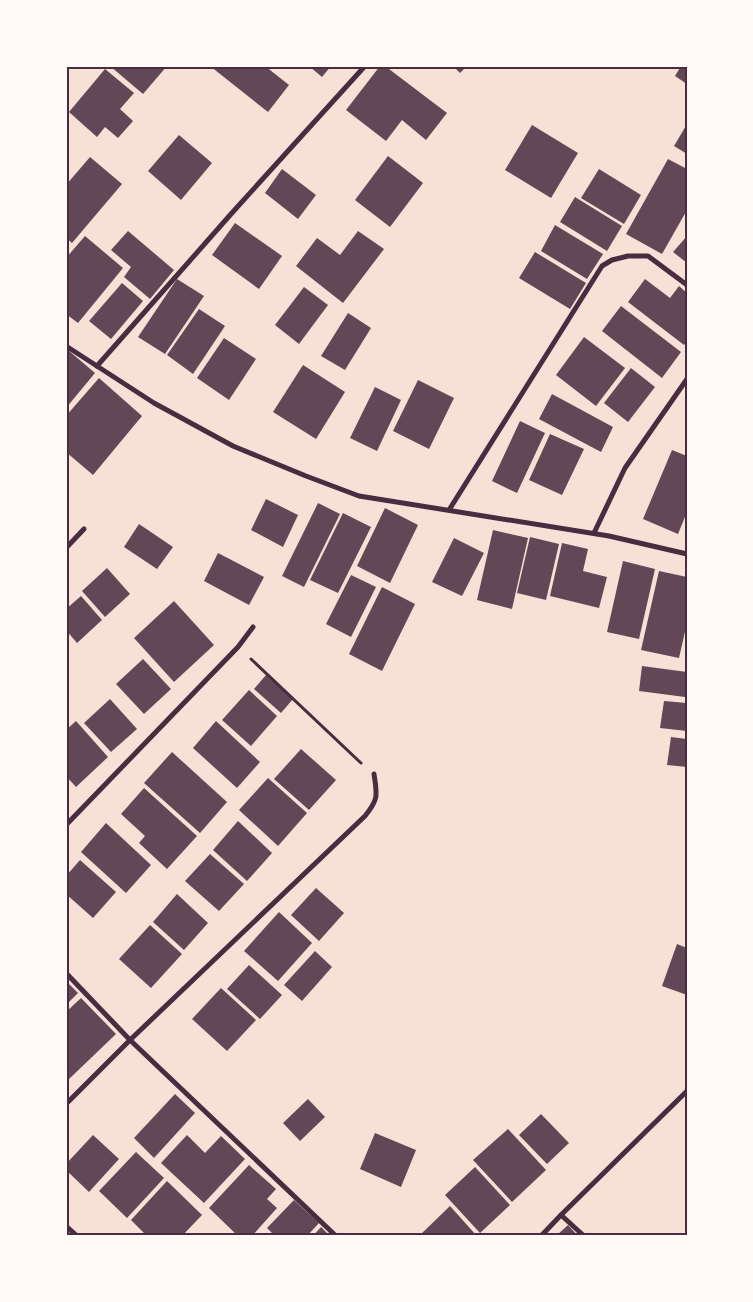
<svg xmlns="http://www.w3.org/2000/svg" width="753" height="1302" font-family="'IBM Plex Serif',serif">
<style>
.building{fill:#644757}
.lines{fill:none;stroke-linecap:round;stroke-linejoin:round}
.path{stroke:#4a2c40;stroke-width:3}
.minor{stroke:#4a2c40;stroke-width:5}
.neatline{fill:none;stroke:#4a2c40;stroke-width:2}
</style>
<rect width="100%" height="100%" fill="#f7e1d7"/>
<g class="building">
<polygon points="110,66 167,66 143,94"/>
<polygon points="210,66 265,66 289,85 268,112"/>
<polygon points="309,66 331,66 322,77"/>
<polygon points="380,66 385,66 447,113 426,140 402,120 386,141 346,110"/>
<polygon points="453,66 467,66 460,73"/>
<polygon points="681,66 687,66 687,84 675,76"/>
<polygon points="105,69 134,93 120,109 133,121 118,138 105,127 97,137 69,112"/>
<polygon points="687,124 687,154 674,146"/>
<polygon points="532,125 578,153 551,198 505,170"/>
<polygon points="179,135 212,163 181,200 148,171"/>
<polygon points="388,156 423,183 390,227 355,200"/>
<polygon points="90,157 122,184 72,243 66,238 66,185"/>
<polygon points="668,159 687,169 687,210 662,254 626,234"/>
<polygon points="282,169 316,195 298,219 265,193"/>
<polygon points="599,169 641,195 624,224 581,198"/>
<polygon points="575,197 622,226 607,251 560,222"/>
<polygon points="235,223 282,256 259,289 212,255"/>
<polygon points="555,225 603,254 587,279 541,251"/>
<polygon points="128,231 174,270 150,299 124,277 131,267 111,250"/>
<polygon points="358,231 384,249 343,303 296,266 317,238 340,255"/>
<polygon points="85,236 123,268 78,323 66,314 66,258"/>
<polygon points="687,236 687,263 673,252"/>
<polygon points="535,252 586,283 570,309 519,278"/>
<polygon points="177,279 204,296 165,354 138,337"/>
<polygon points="645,279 670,298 679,286 687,293 687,341 684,345 628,302"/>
<polygon points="122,283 143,301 111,339 89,321"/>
<polygon points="304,287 328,305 299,344 275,325"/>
<polygon points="621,306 681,352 662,378 602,331"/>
<polygon points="199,309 225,326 193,374 167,355"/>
<polygon points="348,313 371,328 345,370 321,356"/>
<polygon points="584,337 625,368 596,406 556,375"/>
<polygon points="224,338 256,359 229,400 197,378"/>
<polygon points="68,350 95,373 66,408 66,353"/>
<polygon points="303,365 345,392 316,439 273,412"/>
<polygon points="631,368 655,387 628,422 604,403"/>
<polygon points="99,378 142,416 93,475 66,452 66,416"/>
<polygon points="418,380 454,398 429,449 393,431"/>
<polygon points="375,387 401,400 377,451 350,438"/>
<polygon points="552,394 613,427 601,452 539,419"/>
<polygon points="520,421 545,433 517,493 492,481"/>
<polygon points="550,434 584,449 562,495 529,480"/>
<polygon points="672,450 687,456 687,512 678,534 643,519"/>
<polygon points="266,499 298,515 283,547 251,530"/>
<polygon points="318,503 340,514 304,587 282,576"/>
<polygon points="385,508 418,525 390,583 357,566"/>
<polygon points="343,513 371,527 338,593 310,580"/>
<polygon points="139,524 173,547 157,569 124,547"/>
<polygon points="493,530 528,538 512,609 477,600"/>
<polygon points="530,537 559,544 546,600 517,593"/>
<polygon points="454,538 484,553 462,596 432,582"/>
<polygon points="562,543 588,549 583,571 607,577 599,608 550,596"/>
<polygon points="218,553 264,577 249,605 204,581"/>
<polygon points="623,561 655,569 639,639 607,632"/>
<polygon points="107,568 130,594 105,617 82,591"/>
<polygon points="659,571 687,577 687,623 679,658 641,650"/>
<polygon points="351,575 376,587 351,637 326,624"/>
<polygon points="382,587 415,604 382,671 349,654"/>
<polygon points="81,596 102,620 77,643 66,630 66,609"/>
<polygon points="174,601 214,645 174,682 134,638"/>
<polygon points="143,659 171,689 144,714 116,684"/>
<polygon points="642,666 687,672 685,697 639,691"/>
<polygon points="266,675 293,699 281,713 254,689"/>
<polygon points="249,690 277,716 251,746 222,720"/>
<polygon points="110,699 137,729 111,752 84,723"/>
<polygon points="664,701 687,703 687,731 660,728"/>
<polygon points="76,721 108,757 76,787 66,776 66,730"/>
<polygon points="216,721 260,762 237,788 193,748"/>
<polygon points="671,737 687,739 687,767 667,765"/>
<polygon points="301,749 336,780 309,810 274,779"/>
<polygon points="172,752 227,802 200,833 144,783"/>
<polygon points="268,778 307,813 278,846 239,810"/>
<polygon points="144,788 197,836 167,869 139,843 145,836 121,814"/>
<polygon points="238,821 272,853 247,881 213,850"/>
<polygon points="106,823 151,865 126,893 81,852"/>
<polygon points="210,854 244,884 219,911 185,881"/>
<polygon points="80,860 116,892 93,918 66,894 66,876"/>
<polygon points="316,888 344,913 319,941 291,915"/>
<polygon points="177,894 208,923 184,950 153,922"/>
<polygon points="279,912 312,943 278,981 244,951"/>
<polygon points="150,925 182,954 151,988 119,959"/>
<polygon points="677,944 687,948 687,995 662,986"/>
<polygon points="315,951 332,967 302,1001 284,985"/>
<polygon points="249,965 282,995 260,1019 227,989"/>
<polygon points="66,981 78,993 66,1005"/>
<polygon points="221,988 256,1020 227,1051 192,1019"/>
<polygon points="81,998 116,1034 68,1080 66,1078 66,1012"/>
<polygon points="175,1094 195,1113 154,1158 134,1138"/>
<polygon points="308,1099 325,1117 300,1141 283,1123"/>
<polygon points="541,1114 569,1143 547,1164 519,1135"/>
<polygon points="508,1129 546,1170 512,1202 473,1160"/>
<polygon points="375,1133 416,1150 401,1187 360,1169"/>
<polygon points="93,1135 119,1159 89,1192 66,1170 66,1164"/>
<polygon points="187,1135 205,1153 221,1136 245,1159 204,1203 161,1163"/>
<polygon points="136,1152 164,1178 127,1218 99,1191"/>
<polygon points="249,1165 276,1189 267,1199 277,1208 252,1236 238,1236 209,1208"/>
<polygon points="475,1167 510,1205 480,1233 445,1195"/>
<polygon points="167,1181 202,1215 182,1236 147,1236 131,1220"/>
<polygon points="294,1200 319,1223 307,1236 275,1236 267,1228"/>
<polygon points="450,1206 476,1235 475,1236 419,1236"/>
<polygon points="568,1225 578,1236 556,1236"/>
<polygon points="321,1227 330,1236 313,1236"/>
</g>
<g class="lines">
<polyline class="path" points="251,659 361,763"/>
<g class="minor">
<polyline points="66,346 154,403 233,446 306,476 359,496 609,536 687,554"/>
<polyline points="97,366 231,214 365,66"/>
<polyline points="449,510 602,266 612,260 628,256 648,256 687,285"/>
<polyline points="594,533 625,468 687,379"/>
<polyline points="66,548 84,529"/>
<polyline points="66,825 238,647 253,627"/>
<polyline points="66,973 130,1040 336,1236"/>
<path d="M66,1104L130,1040L365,816C379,799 377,795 374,774"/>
<polyline points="561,1215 687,1091"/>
<polyline points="66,1226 77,1236"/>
<polyline points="541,1236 561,1215 584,1236"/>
</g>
</g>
<rect width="753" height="1302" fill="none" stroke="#fffaf5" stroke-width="135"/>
<rect x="68" y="68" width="618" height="1166" class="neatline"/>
</svg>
